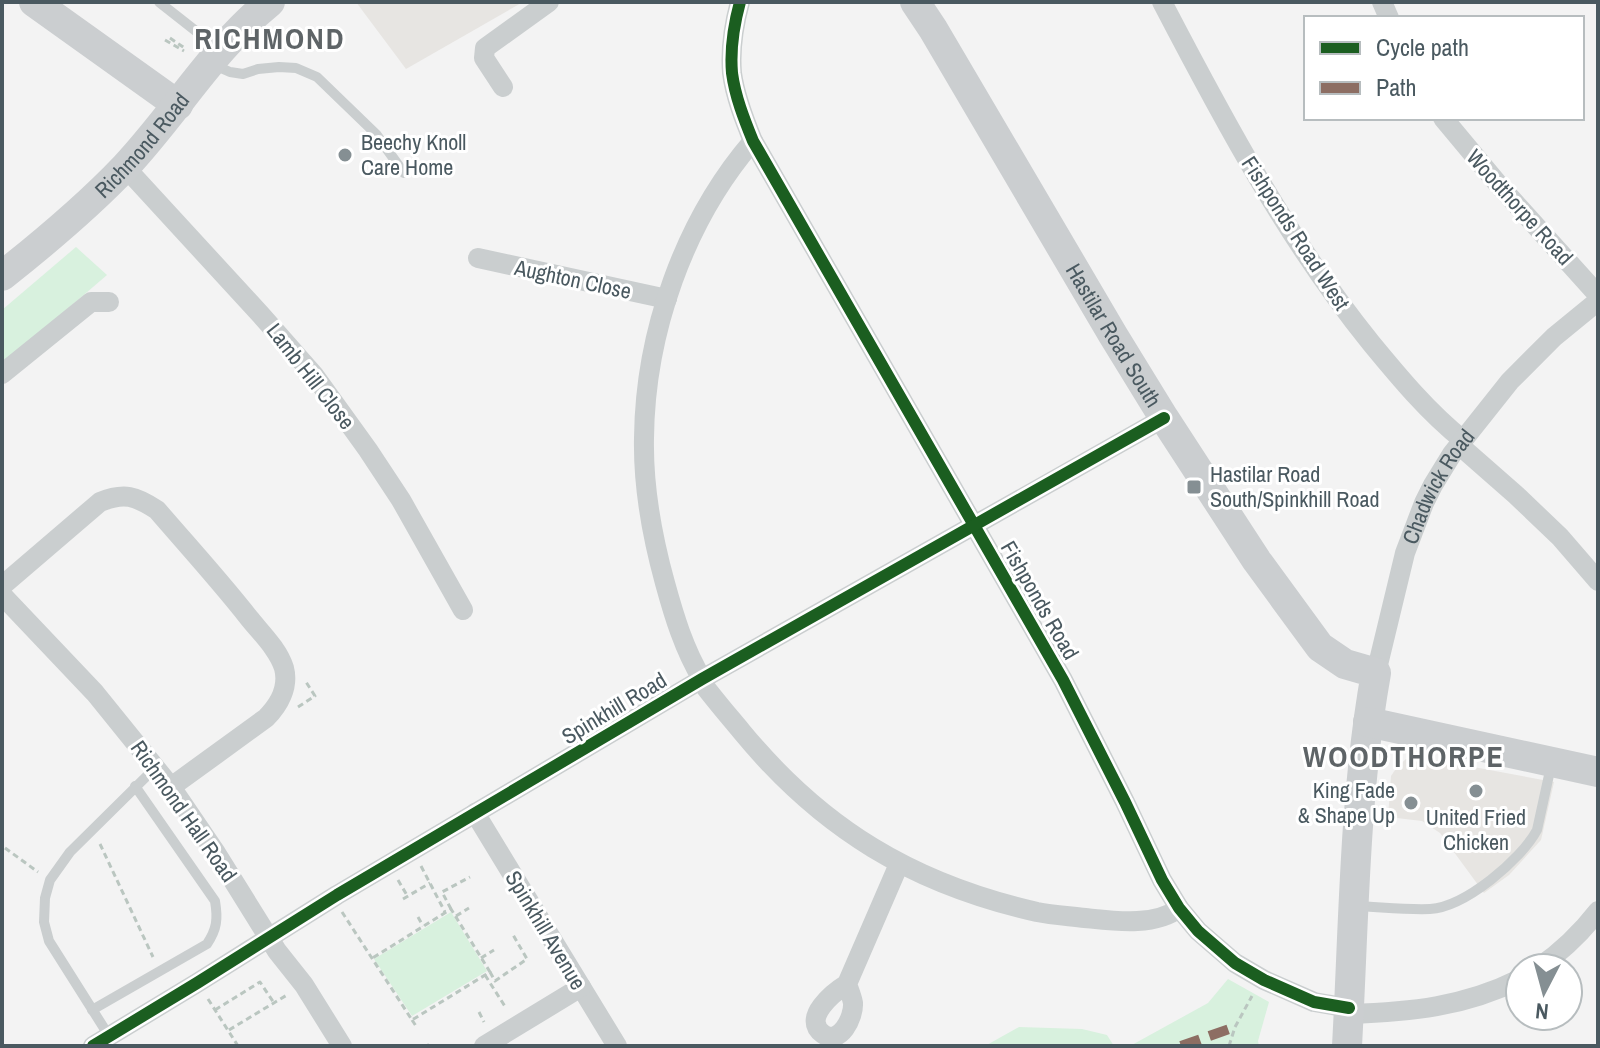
<svg xmlns="http://www.w3.org/2000/svg" width="1600" height="1048" font-family="'Archivo Narrow',sans-serif">
<style>
.commercial{fill:#e7e5e2}
.green{fill:#d8f1de}
.lines{fill:none;stroke-linecap:round;stroke-linejoin:round}
.path{stroke:#bac6c0;stroke-width:3;stroke-dasharray:6 4;stroke-linecap:butt}
.lane{stroke:#cacecf;stroke-width:10}
.street{stroke:#cacecf;stroke-width:20}
.secondary{stroke:#cbced0;stroke-width:30}
.quiet{stroke:#8d6e63;stroke-width:10;stroke-dasharray:20 10;stroke-linecap:butt}
.cycleway-casing{stroke:#fff;stroke-width:17}
.cycleway{stroke:#1b5e20;stroke-width:12}
.poi-dot{fill:#858f93;stroke:#fff;stroke-width:3}
.labels{text-anchor:middle;dominant-baseline:central;stroke-width:6;stroke-linejoin:round;paint-order:stroke}
.poi-label{font-size:22px;fill:#4a5960;stroke:#fff;text-anchor:start}
.street-label{font-size:22px;fill:#4a5960;stroke:#fff}
.district-label{font-size:30px;font-weight:bold;letter-spacing:2px;fill:#5e6467;stroke:#fff}
</style>
<rect width="100%" height="100%" fill="#f3f3f3"/>
<g class="commercial">
<polygon points="356,2 523,2 406,69"/>
<polygon points="1420,757 1554,782 1541,840 1509,875 1484,893 1440,833 1422,821 1388,817 1391,776 1397,767 1406,759"/>
</g>
<g class="green">
<polygon points="76,247 107,275 2,365 2,310"/>
<polygon points="451,912 487,971 412,1016 374,959"/>
<polygon points="1228,979 1269,1002 1258,1041 1259,1046 1130,1046 1208,1003"/>
<polygon points="1019,1027 1082,1029 1107,1035 1114,1046 985,1046"/>
</g>
<g class="lines">
<g class="path">
<polyline points="170,38 186,49"/>
<polyline points="165,40 184,51"/>
<polyline points="298,707 315,696 306,682"/>
<polyline points="100,844 153,957"/>
<polyline points="5,848 38,872"/>
<polyline points="421,866 445,912"/>
<polyline points="398,880 408,897"/>
<polyline points="403,899 430,883"/>
<polyline points="451,909 442,892 470,877"/>
<polyline points="342,912 412,1020 490,972 451,909 371,959"/>
<polyline points="456,916 469,908"/>
<polyline points="418,917 423,926"/>
<polyline points="481,958 494,950"/>
<polyline points="490,972 495,981 527,959 512,933"/>
<polyline points="485,975 506,1008"/>
<polyline points="208,999 238,1046"/>
<polyline points="215,1010 260,982 274,1003"/>
<polyline points="479,1012 484,1022"/>
<polyline points="412,1020 416,1026"/>
<polyline points="229,1030 287,995"/>
<polyline points="427,1044 428,1046"/>
<polyline points="1229,1046 1235,1027 1252,996"/>
</g>
<g class="lane">
<polyline points="159,2 220,50"/>
<polyline points="214,65 230,72 243,74 258,69 279,67 296,68 317,77 376,134 404,173"/>
<path d="M1356,906C1381,907 1406,910 1430,909C1465,907 1521,860 1537,830L1551,766"/>
<path d="M92,1010L207,944C217,929 218,919 215,901L135,786"/>
<polyline points="109,1036 49,941 44,922 45,898 50,880 70,852 156,767"/>
</g>
<g class="street">
<path d="M740,2C734,24 730,49 732,73C735,96 744,119 753,141L1063,680L1125,802L1162,880L1179,908L1198,931L1235,963L1264,980L1314,1002L1349,1008"/>
<path d="M1162,2C1224,121 1287,239 1371,343C1399,377 1428,412 1463,440"/>
<polyline points="1382,2 1389,18"/>
<polyline points="503,87 484,58 485,48 549,2"/>
<polyline points="1443,118 1498,184 1598,295"/>
<polyline points="125,167 261,315 314,375 368,450 401,500 463,610"/>
<polyline points="478,258 667,299"/>
<polyline points="2,374 91,302 109,302"/>
<polyline points="1459,445 1516,495 1560,537 1598,581"/>
<path d="M2,586L100,502C124,492 136,496 157,510C188,546 220,581 249,618C261,633 278,649 284,668C289,687 279,705 266,718L171,787"/>
<polyline points="2,595 95,693 171,787 216,853 277,951 304,985 342,1046"/>
<path id="s1" d="M1376,673L1405,553L1424,503L1433,485L1452,454L1510,381L1554,337L1598,301"/>
<path d="M702,679C684,649 674,616 665,583C652,536 643,487 644,438C645,333 684,221 753,141"/>
<path d="M700,680C713,698 728,715 742,732C822,829 913,884 1037,912C1052,915 1069,916 1085,918C1114,921 1155,927 1179,908"/>
<polyline points="475,813 617,1046"/>
<path d="M1538,968C1561,952 1581,933 1598,911"/>
<path d="M847,984C834,992 801,1018 823,1034C840,1046 854,1017 853,1003C852,997 849,990 847,984L899,864"/>
<path d="M1349,1014C1410,1012 1464,1007 1520,979"/>
<polyline points="93,1046 197,983 337,895 702,679 1164,418"/>
<polyline points="484,1046 581,987"/>
</g>
<g class="secondary">
<polyline points="34,2 178,105"/>
<path id="s2" d="M915,2L933,29L1113,335L1164,418L1257,561L1320,647L1345,664L1376,673C1354,796 1354,921 1347,1046"/>
<path id="s3" d="M2,276C45,242 87,207 125,167C175,114 213,48 270,2"/>
<polyline points="1368,722 1598,772"/>
</g>
<polyline class="quiet" points="1181,1046 1235,1027"/>
<defs>
<g id="cycleway">
<path d="M740,2C734,24 730,49 732,73C735,96 744,119 753,141L1063,680L1125,802L1162,880L1179,908L1198,931L1235,963L1264,980L1314,1002L1349,1008"/>
<polyline points="93,1046 197,983 337,895 702,679 1164,418"/>
</g>
</defs>
<use href="#cycleway" class="cycleway-casing"/>
<use href="#cycleway" class="cycleway"/>
</g>
<g class="poi-dot">
<circle cx="345" cy="155" r="8"/>
<rect x="1186" y="479" width="16" height="16" rx="4"/>
<circle cx="1476" cy="791" r="8"/>
<circle cx="1411" cy="803" r="8"/>
</g>
<g class="labels">
<g class="poi-label">
<text x="361" y="142">Beechy Knoll<tspan x="361" dy="25">Care Home</tspan></text>
<text x="1210" y="474">Hastilar Road<tspan x="1210" dy="25">South/Spinkhill Road</tspan></text>
<text x="1395" y="790" text-anchor="end">King Fade<tspan x="1395" dy="25">&amp; Shape Up</tspan></text>
<text x="1476" y="817" text-anchor="middle">United Fried<tspan x="1476" dy="25">Chicken</tspan></text>
</g>
<g class="street-label">
<text stroke="none"><textPath href="#s3" startOffset="192">Richmond Road</textPath></text>
<text transform="translate(1520 207) rotate(48)">Woodthorpe Road</text>
<text transform="translate(1296 233) rotate(57)">Fishponds Road West</text>
<text transform="translate(573 279) rotate(12)">Aughton Close</text>
<text stroke="none"><textPath href="#s2" startOffset="388">Hastilar Road South</textPath></text>
<text transform="translate(311 376) rotate(52)">Lamb Hill Close</text>
<text stroke="none"><textPath href="#s1" startOffset="198">Chadwick Road</textPath></text>
<text transform="translate(1040 600) rotate(60)">Fishponds Road</text>
<text transform="translate(614 708) rotate(-31)">Spinkhill Road</text>
<text transform="translate(184 811) rotate(55)">Richmond Hall Road</text>
<text transform="translate(546 930) rotate(59)">Spinkhill Avenue</text>
</g>
<g class="district-label">
<text x="270" y="38">RICHMOND</text>
<text x="1404" y="756">WOODTHORPE</text>
</g>
</g>
<rect width="1600" height="1048" fill="none" stroke="#4a5960" stroke-width="8"/>
<rect x="1304" y="16" width="280" height="104" fill="#ffffff" stroke="#b7bdbf" stroke-width="2"/>
<rect x="1320" y="42" width="40" height="12" fill="#1b5e20" stroke="#b7bdbf" stroke-width="2"/>
<text x="1376" y="56" font-size="24" fill="#4a5960">Cycle path</text>
<rect x="1320" y="82" width="40" height="12" fill="#8d6e63" stroke="#b7bdbf" stroke-width="2"/>
<text x="1376" y="96" font-size="24" fill="#4a5960">Path</text>
<g transform="translate(1544 992) rotate(186)"><circle r="38" fill="#ffffff" stroke="#b7bdbf" stroke-width="2"/>
<path d="M0-6L14 30L0 20L-14 30Z" fill="#858f93"/>
<text y="-12" font-size="22" font-weight="bold" text-anchor="middle" fill="#4a5960">N</text>
</g>
</svg>
